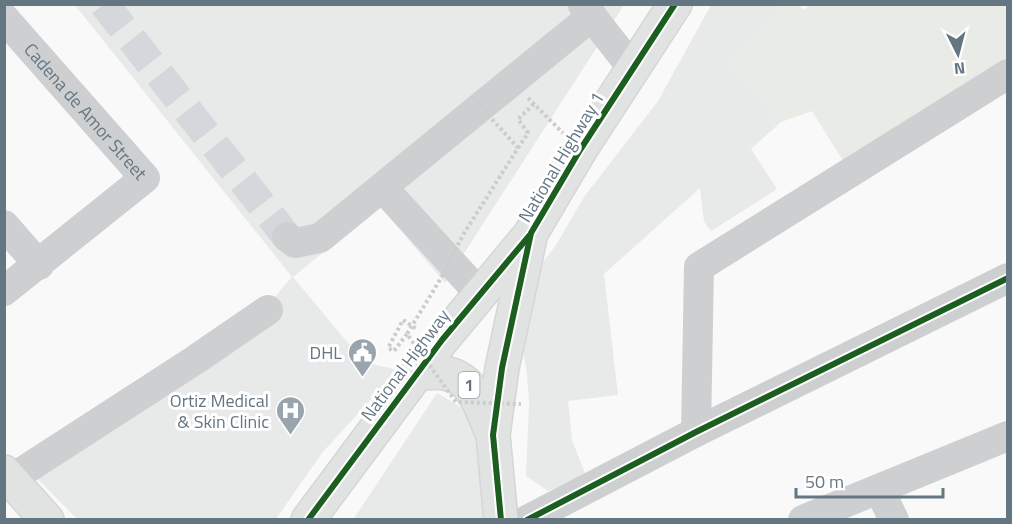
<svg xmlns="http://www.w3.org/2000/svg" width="1012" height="524" font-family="'Titillium Web',sans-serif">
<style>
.built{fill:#e8e9e9}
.green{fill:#e8ebe6}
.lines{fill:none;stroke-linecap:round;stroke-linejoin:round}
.minor-tunnel{stroke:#d4d8dc;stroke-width:30;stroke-dasharray:30 15;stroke-linecap:butt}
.major-casing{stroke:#d5d6d7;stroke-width:36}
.highway-casing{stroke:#d5d6d6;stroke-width:36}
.path{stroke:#cbcccd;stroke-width:4;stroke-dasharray:3 3;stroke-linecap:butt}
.minor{stroke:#cecfd0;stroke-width:30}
.major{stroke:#e1e2e2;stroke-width:33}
.highway{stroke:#e1e2e2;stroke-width:33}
.path-bridge{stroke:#cbcccd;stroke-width:4;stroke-dasharray:3 3;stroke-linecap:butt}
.cycleway-casing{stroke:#fff;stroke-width:10}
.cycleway{stroke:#1b5e20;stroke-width:6}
.labels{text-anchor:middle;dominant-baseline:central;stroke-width:6;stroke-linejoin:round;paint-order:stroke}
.shield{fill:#fff;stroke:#939fa8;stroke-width:1.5}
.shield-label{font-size:16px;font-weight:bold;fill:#657683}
.street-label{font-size:18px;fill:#657683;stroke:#fff}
.poi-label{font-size:18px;fill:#657683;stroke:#fff;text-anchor:end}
</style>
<rect width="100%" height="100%" fill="#f9f9f9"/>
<g class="built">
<polygon points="75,5 624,5 445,283 380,206 293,277 364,362 398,370 322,453 276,519 77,519 25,466 265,308 292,277"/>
<polygon points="711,5 782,5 731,65 781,122 751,149 777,189 711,231 704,222 700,188 604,274 618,395 568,401 572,440 586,476 548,491 526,476 529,403 527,373 520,334 537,270 556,245 584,197 658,101"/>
<polygon points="437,393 466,410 479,442 489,519 353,520"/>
</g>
<polygon class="green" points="810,4 1007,5 1007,66 847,167 812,111 781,122 731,65 782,5 798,5 805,10"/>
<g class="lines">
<polyline class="minor-tunnel" points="104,4 287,237"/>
<defs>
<polyline id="major" points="4,472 47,520"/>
<g id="highway">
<path d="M417,374C468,364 476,394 492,433"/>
<polyline points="308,520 442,340 528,237"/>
<polyline points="501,520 493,435 502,368 531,233 580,150 675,4"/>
</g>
</defs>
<use href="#major" class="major-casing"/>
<use href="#highway" class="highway-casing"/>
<g class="path">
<polyline points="528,98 563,133"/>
<polyline points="518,148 528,133 518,119 534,104"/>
<polyline points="407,334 394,351 388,348 403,320 418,330"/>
</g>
<g class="minor">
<polyline points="583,5 633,69"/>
<path id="s1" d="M4,18L145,178L4,291"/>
<polyline points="383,188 480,294"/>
<polyline points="4,225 39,265"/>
<polyline points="287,237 295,243 320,238 592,16"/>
<polyline points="696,432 699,267 1008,74"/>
<polyline points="11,479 195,360 268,310"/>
<polyline points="879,489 894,520"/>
<polyline points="527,520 696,432 1008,278"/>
<polyline points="803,520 1008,436"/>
</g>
<use href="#major" class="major"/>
<use href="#highway" class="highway"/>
<polyline class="path-bridge" points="472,97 518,148 463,235 441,278 407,334 456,402 521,404"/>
<defs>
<g id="cycleway">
<polyline points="308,520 442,340 529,236"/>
<polyline points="501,520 493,435 502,368 531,233 580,150 675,4"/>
<polyline points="527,520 696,432 1008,278"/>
</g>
</defs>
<use href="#cycleway" class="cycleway-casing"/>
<use href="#cycleway" class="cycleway"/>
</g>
<defs>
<symbol id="civic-pin" viewBox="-11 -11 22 30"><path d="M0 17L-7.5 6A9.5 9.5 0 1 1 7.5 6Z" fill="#99a4ac" stroke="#fff"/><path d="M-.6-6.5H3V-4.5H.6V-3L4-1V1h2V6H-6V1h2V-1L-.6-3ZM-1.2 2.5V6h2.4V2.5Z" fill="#fff"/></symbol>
<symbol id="hospital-pin" viewBox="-11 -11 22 30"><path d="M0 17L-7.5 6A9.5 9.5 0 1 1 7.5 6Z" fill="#99a4ac" stroke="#fff"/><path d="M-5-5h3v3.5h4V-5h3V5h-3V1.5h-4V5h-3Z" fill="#fff"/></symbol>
</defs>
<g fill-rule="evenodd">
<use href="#civic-pin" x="346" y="336" width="33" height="45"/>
<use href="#hospital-pin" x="274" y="394" width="33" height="45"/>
</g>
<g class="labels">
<rect class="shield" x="458.5" y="372" width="21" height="26" rx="4.5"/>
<g class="shield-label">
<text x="469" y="385">1</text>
</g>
<g class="street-label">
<text stroke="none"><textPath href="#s1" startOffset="124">Cadena de Amor Street</textPath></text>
<text transform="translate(561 157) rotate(-59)">National Highway 1</text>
<text transform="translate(405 365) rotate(-53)">National Highway</text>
</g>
<g class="poi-label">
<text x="342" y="352">DHL</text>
<text x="269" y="400">Ortiz Medical<tspan x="269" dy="21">&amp; Skin Clinic</tspan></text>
</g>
</g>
<rect width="1012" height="524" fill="none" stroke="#657683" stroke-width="12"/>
<g transform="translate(958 54) rotate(174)" stroke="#ffffff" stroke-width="4.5" paint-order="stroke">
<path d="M0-4.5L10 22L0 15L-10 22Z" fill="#657683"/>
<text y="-9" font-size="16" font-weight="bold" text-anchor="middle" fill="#657683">N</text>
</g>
<path d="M796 488v9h147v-9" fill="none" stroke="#657683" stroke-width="3"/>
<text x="805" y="488" font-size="18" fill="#657683" stroke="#ffffff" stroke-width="4.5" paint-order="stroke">50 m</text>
</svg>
